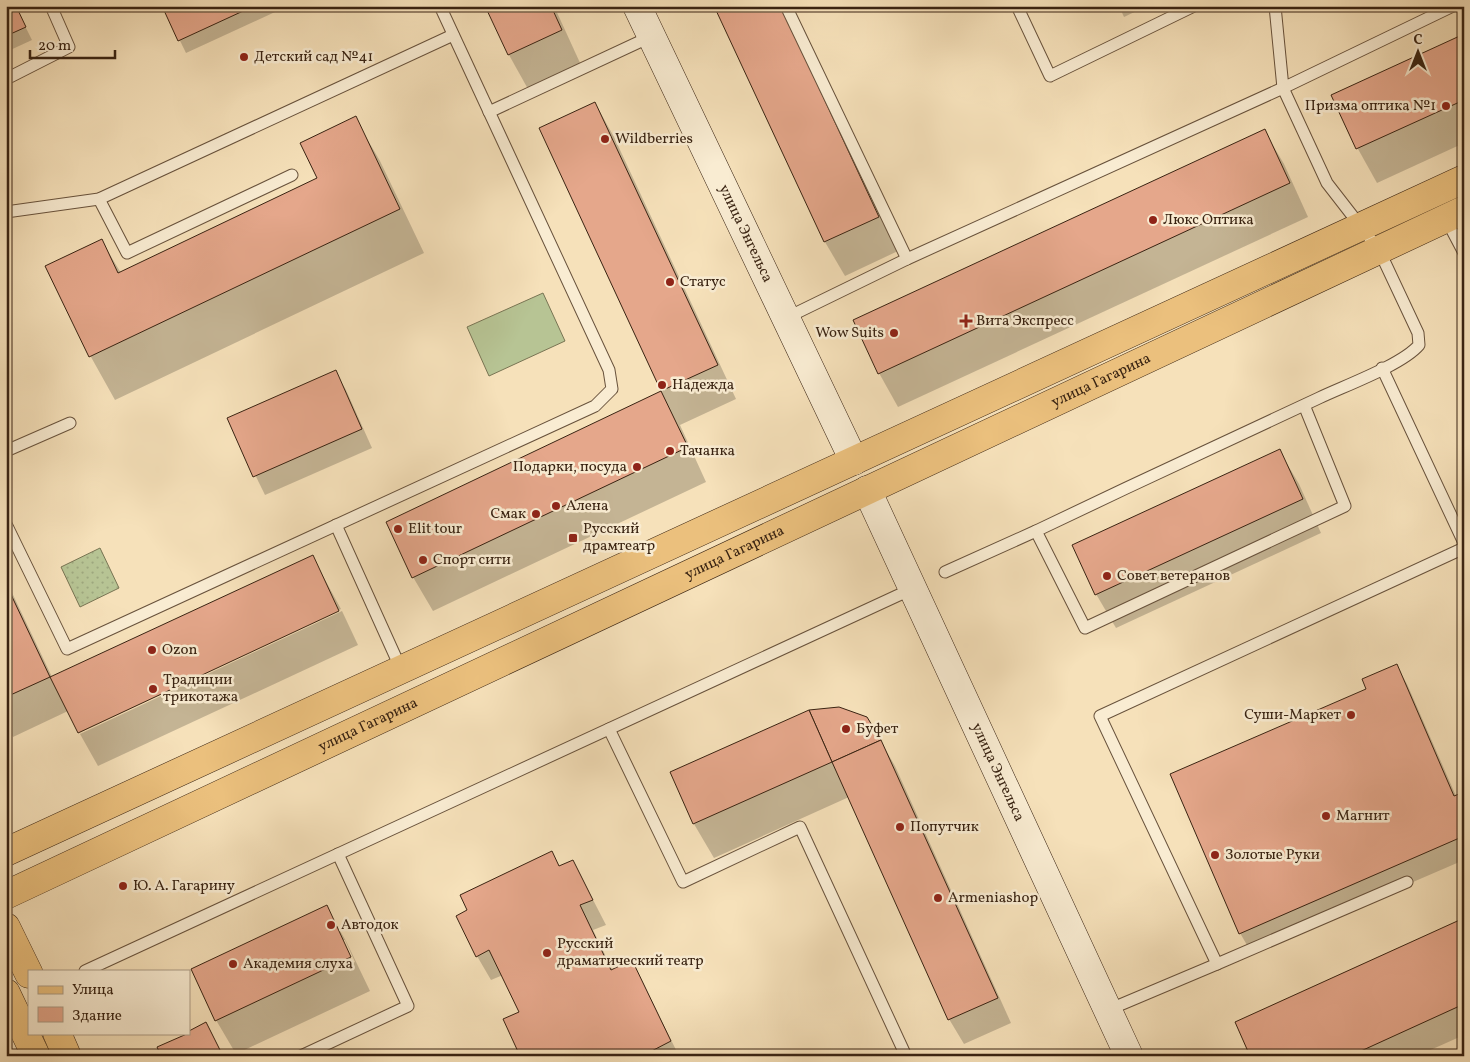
<svg xmlns="http://www.w3.org/2000/svg" width="1470" height="1062" font-family="Vollkorn,serif">
<style>
.park{fill:url(#park-dots);stroke:#787453}
.pitch{fill:#b7c494;stroke:#787453}
.shadow{fill:#0003;fill-rule:evenodd}
.building{fill:#e5a78b;stroke:#392312}
.lines{fill:none;stroke-linecap:round;stroke-linejoin:round}
.lane-casing{stroke:#68523c;stroke-width:13}
.secondary-casing{stroke:#392312;stroke-width:29}
.primary-casing{stroke:#392312;stroke-width:29}
.lane{stroke:#f9ecd2;stroke-width:11}
.secondary{stroke:#f9ecd2;stroke-width:28}
.primary{stroke:#ebc07d;stroke-width:28}
.poi-dot{fill:#8f2418;stroke:#f9ecd2;stroke-width:2}
.labels{text-anchor:middle;dominant-baseline:central;stroke-width:5;stroke-linejoin:round;paint-order:stroke}
.poi-label{font-size:15px;fill:#392312;stroke:#f9ecd2;text-anchor:start}
.street-label{font-size:15px;fill:#392312;stroke:#f9ecd2}
</style>
<defs>
<pattern id="park-dots" width="8" height="8" patternUnits="userSpaceOnUse" patternTransform="scale(1.25)"><rect width="8" height="8" fill="#b7c494"/><path d="M2 2h.1M6 6h.1" fill="none" stroke="#9ea87f" stroke-width="1.8" stroke-linecap="round"/></pattern>
</defs>
<rect width="100%" height="100%" fill="#f6e1ba"/>
<filter id="stains"><feTurbulence type="fractalNoise" baseFrequency=".004" numOctaves="4"/><feColorMatrix values="0 0 0 0 .2 0 0 0 0 .09 0 0 0 0 .02 0 0 0 .5 -.17"/></filter>
<radialGradient id="worn" r=".72"><stop offset=".6" stop-color="#630" stop-opacity="0"/><stop offset="1" stop-color="#630" stop-opacity=".3"/></radialGradient>
<polygon class="park" points="100,548 119,588 80,607 61,567"/>
<polygon class="pitch" points="543,293 565,341 489,376 467,327"/>
<g class="shadow">
<polygon points="6,6 15,6 32,40 6,52"/>
<polygon points="163,6 288,6 186,53"/>
<polygon points="487,6 554,6 581,65 528,89 509,55"/>
<polygon points="716,6 783,6 898,251 845,276 825,242"/>
<polygon points="1119,6 1147,6 1124,17"/>
<polygon points="1464,35 1464,143 1377,183 1358,149 1333,96"/>
<polygon points="595,103 614,137 736,399 680,425 706,482 433,611 413,577 387,523 663,391 540,129"/>
<polygon points="355,118 380,161 424,253 115,400 91,357 47,266 101,240 121,273 319,179"/>
<polygon points="1264,130 1284,164 1308,217 898,407 879,373"/>
<polygon points="335,372 346,390 372,448 265,495 228,419"/>
<polygon points="1279,450 1299,484 1321,533 1116,628 1096,594"/>
<polygon points="312,556 341,609 79,733 68,711 13,737 6,726 6,580 52,677"/>
<polygon points="342,611 358,645 98,766 80,734"/>
<polygon points="1396,665 1407,684 1456,796 1464,793 1464,860 1251,952 1240,933 1368,690"/>
<polygon points="880,740 895,766 1011,1023 964,1044 949,1019 849,797 714,858 694,824 672,773"/>
<polygon points="552,853 560,867 573,861 606,925 593,930 613,971 632,961 679,1056 522,1056 521,1012 503,975 491,980 477,956"/>
<path d="M326,907L346,941L370,991L236,1054L216,1020ZM342,940H345L355,962L353,963Z"/>
<polygon points="1464,920 1464,1035 1417,1056 1252,1056"/>
</g>
<g class="building">
<polygon points="6,6 16,6 26,27 6,36"/>
<polygon points="162,6 254,6 178,41"/>
<polygon points="485,6 551,6 562,30 508,55"/>
<polygon points="714,6 781,6 879,217 824,242"/>
<polygon points="1464,34 1464,100 1356,149 1331,95"/>
<polygon points="595,102 718,365 661,391 539,128"/>
<polygon points="356,116 400,209 89,357 45,266 102,239 118,273 317,178 300,143"/>
<polygon points="1265,129 1290,183 878,374 853,320"/>
<polygon points="336,370 362,429 253,477 227,418"/>
<polygon points="661,391 688,447 412,578 386,522"/>
<polygon points="1280,449 1303,499 1095,595 1072,545"/>
<polygon points="313,555 339,611 78,733 50,677"/>
<polygon points="6,584 50,677 6,697"/>
<polygon points="1397,664 1454,796 1464,792 1464,836 1239,934 1170,774 1366,689 1362,679"/>
<polygon points="839,707 867,717 881,740 832,762 809,710"/>
<polygon points="809,710 832,762 693,824 670,772"/>
<polygon points="881,740 998,998 948,1020 832,762"/>
<polygon points="552,851 559,866 573,860 593,900 580,905 611,970 632,960 671,1041 642,1056 520,1056 503,1019 519,1012 489,950 476,957 456,916 467,910 460,895"/>
<polygon points="327,905 351,957 215,1021 191,969"/>
<polygon points="1464,918 1464,1004 1350,1056 1250,1056 1235,1022"/>
<polygon points="206,1022 223,1056 161,1056 157,1047 189,1033 189,1031"/>
</g>
<g class="lines">
<defs>
<g id="lane">
<polyline points="786,6 907,259"/>
<polyline points="1017,6 1050,76 1194,6"/>
<polyline points="1275,6 1283,88 1453,6"/>
<polyline points="6,79 69,47 51,6"/>
<polyline points="489,112 652,36"/>
<polyline points="99,199 127,253 292,175"/>
<polyline points="6,212 99,199 453,35"/>
<polyline points="1445,217 1464,253"/>
<path d="M786,318L907,259L1283,88L1327,183L1379,250L1418,333L1419,345C1402,365 1344,386 1319,398C1224,442 1130,486 1036,531L1085,628L1345,506L1304,405"/>
<polyline points="1382,368 1464,543"/>
<polyline points="6,451 70,423"/>
<polyline points="6,524 67,649 595,406 612,389 609,370 440,6"/>
<polyline points="336,525 401,669"/>
<polyline points="945,572 1036,531"/>
<polyline points="609,729 683,882 800,827 906,1056"/>
<polyline points="1217,964 1407,882"/>
<polyline points="85,971 914,588"/>
<polyline points="1108,1010 1217,964 1100,716 1464,548"/>
<polyline points="301,1056 408,1006 338,854"/>
</g>
<g id="secondary">
<path id="s1" d="M637,6L854,461"/>
<path id="s2" d="M867,490L1129,1056"/>
</g>
<g id="primary">
<polyline points="6,852 1464,179"/>
<path id="s3" d="M6,895L1464,210"/>
<polyline points="6,927 29,974"/>
<polyline points="6,993 36,1056"/>
<polyline points="57,1033 67,1056"/>
</g>
</defs>
<use href="#lane" class="lane-casing"/>
<use href="#secondary" class="secondary-casing"/>
<use href="#primary" class="primary-casing"/>
<use href="#lane" class="lane"/>
<use href="#secondary" class="secondary"/>
<use href="#primary" class="primary"/>
</g>
<g class="poi-dot">
<circle cx="244" cy="57" r="5"/>
<circle cx="1446" cy="106" r="5"/>
<circle cx="605" cy="139" r="5"/>
<circle cx="1153" cy="220" r="5"/>
<circle cx="670" cy="282" r="5"/>
<path d="M963.5 313.5h5v5h5v5h-5v5h-5v-5h-5v-5h5z"/>
<circle cx="894" cy="333" r="5"/>
<circle cx="662" cy="385" r="5"/>
<circle cx="670" cy="451" r="5"/>
<circle cx="637" cy="467" r="5"/>
<circle cx="556" cy="506" r="5"/>
<circle cx="536" cy="514" r="5"/>
<circle cx="398" cy="529" r="5"/>
<rect x="568" y="533" width="10" height="10" rx="2.5"/>
<circle cx="423" cy="560" r="5"/>
<circle cx="1107" cy="576" r="5"/>
<circle cx="152" cy="650" r="5"/>
<circle cx="153" cy="689" r="5"/>
<circle cx="1351" cy="715" r="5"/>
<circle cx="846" cy="729" r="5"/>
<circle cx="1326" cy="816" r="5"/>
<circle cx="900" cy="827" r="5"/>
<circle cx="1215" cy="855" r="5"/>
<circle cx="123" cy="886" r="5"/>
<circle cx="938" cy="898" r="5"/>
<circle cx="331" cy="925" r="5"/>
<circle cx="547" cy="953" r="5"/>
<circle cx="233" cy="964" r="5"/>
</g>
<g class="labels">
<g class="poi-label">
<text x="254" y="57">Детский сад №41</text>
<text x="1436" y="106" text-anchor="end">Призма оптика №1</text>
<text x="615" y="139">Wildberries</text>
<text x="1163" y="220">Люкс Оптика</text>
<text x="680" y="282">Статус</text>
<text x="976" y="321">Вита Экспресс</text>
<text x="884" y="333" text-anchor="end">Wow Suits</text>
<text x="672" y="385">Надежда</text>
<text x="680" y="451">Тачанка</text>
<text x="627" y="467" text-anchor="end">Подарки, посуда</text>
<text x="566" y="506">Алена</text>
<text x="526" y="514" text-anchor="end">Смак</text>
<text x="408" y="529">Elit tour</text>
<text x="583" y="529">Русский<tspan x="583" dy="17">драмтеатр</tspan></text>
<text x="433" y="560">Спорт сити</text>
<text x="1117" y="576">Совет ветеранов</text>
<text x="162" y="650">Ozon</text>
<text x="163" y="680">Традиции<tspan x="163" dy="17">трикотажа</tspan></text>
<text x="1341" y="715" text-anchor="end">Суши-Маркет</text>
<text x="856" y="729">Буфет</text>
<text x="1336" y="816">Магнит</text>
<text x="910" y="827">Попутчик</text>
<text x="1225" y="855">Золотые Руки</text>
<text x="133" y="886">Ю. А. Гагарину</text>
<text x="948" y="898">Armeniashop</text>
<text x="341" y="925">Автодок</text>
<text x="557" y="944">Русский<tspan x="557" dy="17">драматический театр</tspan></text>
<text x="243" y="964">Академия слуха</text>
</g>
<g class="street-label">
<text stroke="none"><textPath href="#s1" startOffset="252">улица Энгельса</textPath></text>
<text stroke="none"><textPath href="#s3" startOffset="1210">улица Гагарина</textPath></text>
<text stroke="none"><textPath href="#s3" startOffset="805">улица Гагарина</textPath></text>
<text stroke="none"><textPath href="#s3" startOffset="400">улица Гагарина</textPath></text>
<text stroke="none"><textPath href="#s2" startOffset="311">улица Энгельса</textPath></text>
</g>
</g>
<rect width="1470" height="1062" fill="none" stroke="#f6e1ba" stroke-width="25"/>
<rect x="8" y="8" width="1455" height="1047" fill="none" stroke="#392312" stroke-width="2.5"/>
<rect x="12" y="12" width="1445" height="1037" fill="none" stroke="#392312"/>
<rect x="28" y="970" width="162" height="65" fill="#f9ecd2" stroke="#ac9c85"/>
<rect x="38" y="986" width="25" height="8" fill="#ebc07d" stroke="#ac9c85"/>
<text x="72" y="994" font-size="15" fill="#392312">Улица</text>
<rect x="38" y="1007" width="25" height="15" fill="#e5a78b" stroke="#ac9c85"/>
<text x="72" y="1020" font-size="15" fill="#392312">Здание</text>
<g transform="translate(1418 52)" stroke="#f9ecd2" stroke-width="4" paint-order="stroke">
<path d="M0-4L9 19L0 12L-9 19Z" fill="#392312"/>
<text y="-8" font-size="14" font-weight="bold" text-anchor="middle" fill="#392312">С</text>
</g>
<path d="M30 50v8h85v-8" fill="none" stroke="#392312" stroke-width="2.5"/>
<text x="38" y="50" font-size="15" fill="#392312" stroke="#f9ecd2" stroke-width="4" paint-order="stroke">20 m</text>
<rect width="100%" height="100%" filter="url(#stains)"/>
<rect width="100%" height="100%" fill="url(#worn)"/>
</svg>
